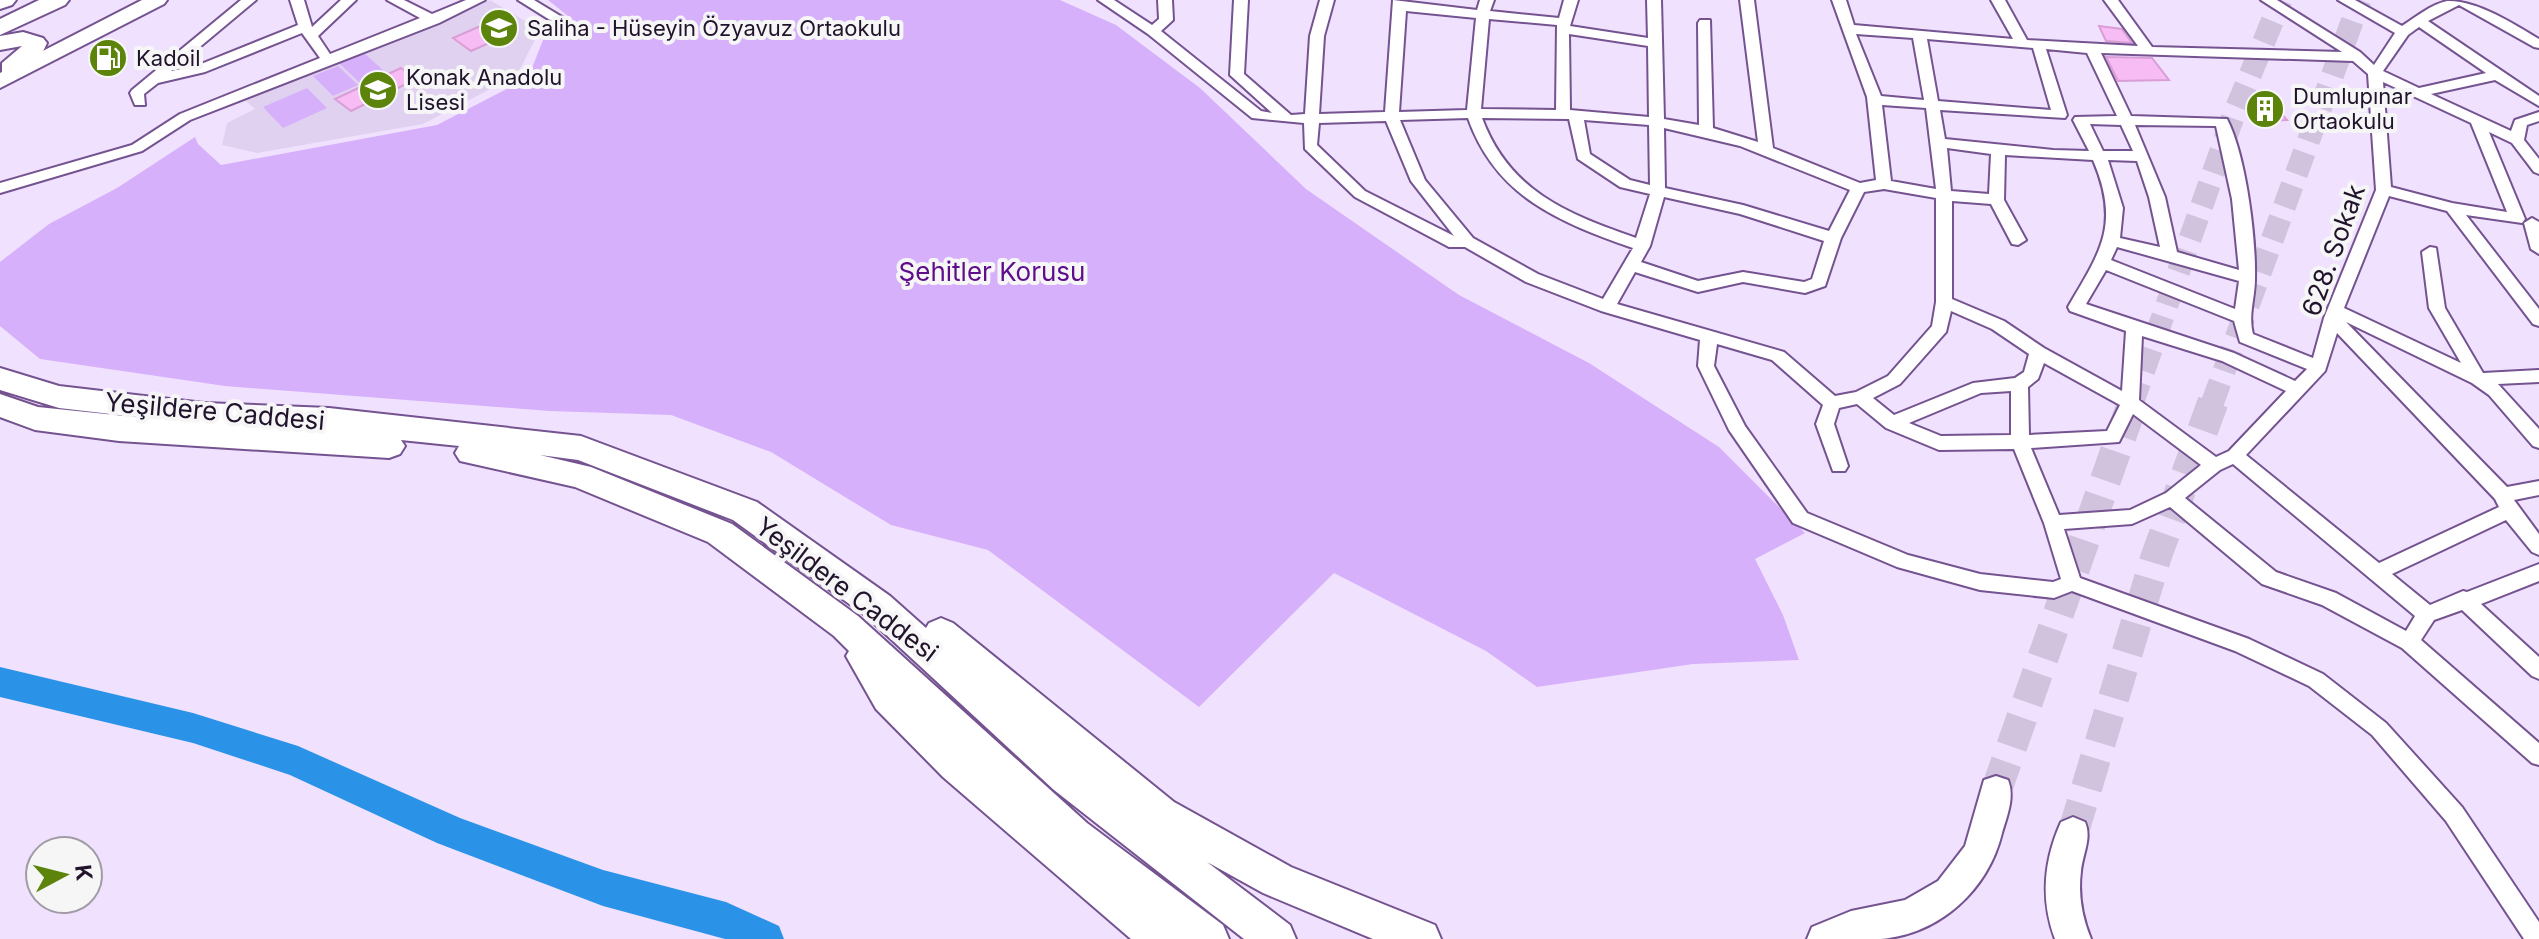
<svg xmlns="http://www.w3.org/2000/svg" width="2539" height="939" font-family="Inter,sans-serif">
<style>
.built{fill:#e1d1f0}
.green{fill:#d7b0fb}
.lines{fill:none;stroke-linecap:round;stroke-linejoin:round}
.river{fill:#2b93e7;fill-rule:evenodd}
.building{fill:#f8bcf5;stroke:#d99ed6;stroke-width:2}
.primary-tunnel-far1{stroke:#d1c3de;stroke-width:23;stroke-dasharray:23 12;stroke-linecap:butt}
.primary-tunnel{stroke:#d1c3de;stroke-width:31;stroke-dasharray:31 16;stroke-linecap:butt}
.street-casing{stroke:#745390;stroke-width:4}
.primary-casing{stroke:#745390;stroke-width:4}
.highway-casing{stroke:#745390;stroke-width:4}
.street{fill:#fff;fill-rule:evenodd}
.primary{fill:#fff;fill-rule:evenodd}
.highway{fill:#fff;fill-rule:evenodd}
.labels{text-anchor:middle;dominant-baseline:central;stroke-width:8;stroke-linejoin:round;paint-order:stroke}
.far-poi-label{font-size:22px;fill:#21132c;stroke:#f6f6f6;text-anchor:start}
.street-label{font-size:26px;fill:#21132c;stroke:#f6f6f6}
.park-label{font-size:26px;fill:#5f0d8d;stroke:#f6f6f6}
</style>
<rect width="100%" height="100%" fill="#f0e2fe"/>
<polygon class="built" points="490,0 540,30 517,75 423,124 257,153 222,145 227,123 255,109 246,101"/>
<g class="green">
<polygon points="548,0 1060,0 1116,25 1200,88 1306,189 1459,295 1589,363 1719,447 1805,533 1755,559 1783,615 1799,660 1693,664 1537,687 1486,651 1334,573 1199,707 988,550 891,525 771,452 671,415 549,411 225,386 40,359 0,326 0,262 49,224 117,188 195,137 198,144 221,165 437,125 528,78 547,30 573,20"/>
<polygon points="364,53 385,72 360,83 339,63"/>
<polygon points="338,66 358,85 333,96 313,76"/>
<polygon points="307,88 327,108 283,128 263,107"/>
</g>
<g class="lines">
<polygon class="river" points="0,667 193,713 298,746 460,818 603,870 726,902 779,926 784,939 725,939 603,906 437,843 290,775 193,743 0,697"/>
</g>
<g class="building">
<polygon points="499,18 516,31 471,51 453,38"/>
<polygon points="2099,26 2122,29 2132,43 2106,41"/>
<polygon points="2106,57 2152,58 2169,80 2118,81"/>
<polygon points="401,68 416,79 351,111 335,99"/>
<polygon points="2242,98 2268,98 2287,120 2261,121"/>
</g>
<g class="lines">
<g class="primary-tunnel-far1">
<polyline points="2132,404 2234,114 2281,0"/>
<polyline points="2212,404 2360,0"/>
</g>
<g class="primary-tunnel">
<polyline points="1996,791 2133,402"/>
<polyline points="2073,833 2156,557 2213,402"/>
</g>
<defs>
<g id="street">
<polygon points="241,0 256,0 171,71 196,66 298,25 290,0 304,0 312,27 341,0 356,0 318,36 330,54 420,18 387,0 404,0 432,14 466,0 485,0 439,23 190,120 142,151 0,193 0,183 132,145 180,114 320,58 302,33 205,72 158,83 144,94 145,105 135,105 130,93 132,90"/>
<polygon points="518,0 534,0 562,17 550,20"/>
<path d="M1098,0H1114L1152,25L1159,19L1158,0H1172L1173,20L1161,31L1261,111L1272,113L1230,75L1234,0H1248L1244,74L1291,115L1305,114L1310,36L1320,0H1334L1324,36L1319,114L1385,112L1393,0L1477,10L1480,0H1494L1490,11L1559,18L1564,0H1578L1570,26L1648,38L1647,0H1661L1664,119L1699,125L1698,23L1700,20H1710L1713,128L1758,142L1740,0H1754L1773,148L1860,183L1876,180L1867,97L1832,0H1846L1854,25L2013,39L1991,0H2005L2027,40L2138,46L2104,0H2118L2152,47L2342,52L2261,0H2277L2360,52L2374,65L2395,33L2338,0H2355L2402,26C2416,17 2430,5 2447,1C2477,0 2514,24 2539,39V48L2534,47L2459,5L2428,21L2539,96V106L2495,80L2431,94L2511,131L2515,120L2539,112V121L2527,125L2524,140L2539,159V174L2534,172L2512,143L2489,132L2525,219L2522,223L2466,215L2539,309V326L2533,324L2447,211L2389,196L2344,308L2461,363L2429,308L2422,252L2430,247L2436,248L2445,308L2483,373L2539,370V382L2498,384L2539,429V448L2533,446L2489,395L2472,383L2346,322L2507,487L2539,481V495L2514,500L2539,534V555L2532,552L2506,520L2392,574L2430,605L2463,591L2467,592L2539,564V581L2481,604L2539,657V679L2532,676L2462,610L2434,620L2421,640L2539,743V765L2532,763L2402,648L2322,605L2262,584L2170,507L2132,524L2064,529L2080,578L2249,639L2323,674L2386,723L2462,807L2539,922V939H2524L2446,821L2372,735L2309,686L2235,651L2072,591L2054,598L1980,590L1897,567L1793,523L1729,430L1698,366L1700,340L1601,311L1526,282L1465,247H1449L1355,197L1305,149L1304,123L1252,118L1148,34ZM1406,11L1476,18L1467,110L1399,112ZM1489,19L1557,25L1556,110L1481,109ZM2419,27L2486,73L2419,88L2383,71L2408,35ZM1569,34L1648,46L1649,117L1570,110ZM1856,34L1913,38L1924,100L1881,96ZM1927,39L2033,48L2051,110L1938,101ZM2046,49L2087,53L2117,116L2075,117L2073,120L2089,151L2053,150L1945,139L1940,110L2065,118L2067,115ZM2101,53L2353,61L2368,74L2376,190L2324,318L2313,358L2253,334C2248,315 2255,298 2255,279C2256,237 2246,156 2227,119L2131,116ZM2383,82L2471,123L2507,212L2452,203L2391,187ZM1882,105L1926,108L1936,189L1891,181ZM1468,118C1496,197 1559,222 1633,248L1603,299L1538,274L1473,238L1425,180L1400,120ZM1482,118L1569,119L1578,159L1620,187L1650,194L1636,238C1567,214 1509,191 1482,118ZM1584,120L1649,125L1650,185L1630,180L1590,154ZM1386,121L1411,181L1454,236L1365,191L1317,145L1319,123ZM2090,124L2121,125L2133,151H2103ZM2135,125L2216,126L2232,199L2239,270L2177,252L2165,197ZM1664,128L1740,146L1850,190L1829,231L1743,205L1665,188ZM1947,148L1991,154L1989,194L1951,191ZM2005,155L2093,160C2121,225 2100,252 2068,307L2070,311L2126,331L2122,391L2044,348L2004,321L1952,299V201L1991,204L2012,244L2018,245L2026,240L2004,200ZM2108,160L2137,161L2149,197L2160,247L2120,238L2123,208ZM1884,189L1936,198V302L1932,326L1888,376L1856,392L1835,396L1784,352L1617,304L1635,272L1698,292L1743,282L1805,293L1825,286L1841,238L1864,192ZM1664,197L1740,214L1824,241L1812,279L1804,282L1743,272L1698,281L1641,262L1650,246ZM2117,247L2239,281L2235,309L2111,260ZM2106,270L2234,321L2240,342L2307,369L2295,381L2234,353L2086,304ZM1951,311L1992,329L2029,354L2024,372L2015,378L1973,383L1894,415L1873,398L1900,384L1946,332ZM2337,333L2495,499L2499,507L2379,563L2246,455L2325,371ZM2142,336L2222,361L2286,391L2229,451L2216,457L2139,400ZM1717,344L1772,360L1823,405L1816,424L1833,471H1845L1848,466L1834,424L1839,408L1857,404L1886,428L1939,450L2014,449L2044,523L2061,579L2053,582L1980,574L1908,555L1807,513L1745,426L1714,366ZM2044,363L2120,405L2107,431L2029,435L2028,387L2038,379ZM2011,391V435L1941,436L1909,423L1981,393ZM2133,414L2201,465L2166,493L2130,510L2059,515L2031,448L2119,442ZM2233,464L2415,616L2406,631L2336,593L2276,572L2185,498L2220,470Z"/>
<polygon points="2532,218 2539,222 2539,254 2531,249 2524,223"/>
</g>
<g id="primary">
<polygon points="142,0 167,0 164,4 0,88 0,73"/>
<path d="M1996,776L2008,780C2015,797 2007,816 2002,833C1988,890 1940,934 1881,939C1857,939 1831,939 1807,939L1812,927L1851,911L1905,900L1938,881L1965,846L1984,780Z"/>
<path d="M2073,817L2085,822C2092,838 2083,853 2081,871C2078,895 2082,917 2091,939H2055C2040,899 2044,860 2061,822Z"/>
</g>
<g id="highway">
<polygon points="0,0 16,0 12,5 0,9"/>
<polygon points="39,0 69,0 65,5 0,35 0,19"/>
<polygon points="23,32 43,38 47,43 40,58 20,73 2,73 2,63 22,46 0,50 0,36"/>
<polygon points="0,368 59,386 204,403 329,408 581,436 757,502 890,596 926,628 929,623 941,618 953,623 1174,802 1291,867 1435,925 1441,939 1373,939 1263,893 1207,862 1290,925 1296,939 1244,939 1054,790 866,616 733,520 578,460 540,455 591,467 732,524 858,616 1087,823 1223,925 1229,939 1131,939 943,777 876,709 846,656 849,651 834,636 708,542 575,487 460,461 455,453 459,446 401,440 405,446 400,454 389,458 119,441 35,430 0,417 0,394 38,407 154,419 59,408 0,390"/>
</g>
</defs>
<use href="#street" class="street-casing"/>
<use href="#primary" class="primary-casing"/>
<use href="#highway" class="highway-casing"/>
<use href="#street" class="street"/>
<use href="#primary" class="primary"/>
<use href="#highway" class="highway"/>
</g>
<defs>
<symbol id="school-disc" viewBox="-11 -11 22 22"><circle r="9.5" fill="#5c840a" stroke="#f6f6f6"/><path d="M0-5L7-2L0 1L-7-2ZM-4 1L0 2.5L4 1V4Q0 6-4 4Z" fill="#fff"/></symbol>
<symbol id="fuel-disc" viewBox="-11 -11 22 22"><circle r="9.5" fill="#5c840a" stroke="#f6f6f6"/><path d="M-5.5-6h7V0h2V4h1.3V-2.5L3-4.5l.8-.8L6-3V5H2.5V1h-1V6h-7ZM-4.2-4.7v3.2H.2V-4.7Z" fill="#fff"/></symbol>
<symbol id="building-disc" viewBox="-11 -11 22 22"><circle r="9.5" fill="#5c840a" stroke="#f6f6f6"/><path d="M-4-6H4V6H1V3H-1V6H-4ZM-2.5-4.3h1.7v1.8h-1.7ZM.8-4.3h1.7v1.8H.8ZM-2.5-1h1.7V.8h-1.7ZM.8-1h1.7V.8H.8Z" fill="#fff"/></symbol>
</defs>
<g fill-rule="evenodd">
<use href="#school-disc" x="477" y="6" width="44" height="44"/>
<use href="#fuel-disc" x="86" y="36" width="44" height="44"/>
<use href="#school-disc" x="356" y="68" width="44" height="44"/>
<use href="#building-disc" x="2243" y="87" width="44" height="44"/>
</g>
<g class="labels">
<g class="far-poi-label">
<text x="527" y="28">Saliha - Hüseyin Özyavuz Ortaokulu</text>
<text x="136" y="58">Kadoil</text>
<text x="406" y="77">Konak Anadolu<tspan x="406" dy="25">Lisesi</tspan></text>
<text x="2293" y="96">Dumlupınar<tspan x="2293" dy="25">Ortaokulu</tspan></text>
</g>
<g class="street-label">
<text transform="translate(2333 250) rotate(-70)">628. Sokak</text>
<text transform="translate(215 411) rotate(5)">Yeşildere Caddesi</text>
<text transform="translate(847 589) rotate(37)">Yeşildere Caddesi</text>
</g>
<g class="park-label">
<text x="992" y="271">Şehitler Korusu</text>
</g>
</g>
<g transform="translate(64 875) rotate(83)"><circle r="38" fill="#f6f6f6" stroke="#a19ba5" stroke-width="2"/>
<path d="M0-6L14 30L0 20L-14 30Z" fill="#5c840a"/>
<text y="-12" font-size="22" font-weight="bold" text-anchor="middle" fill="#21132c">K</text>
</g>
</svg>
